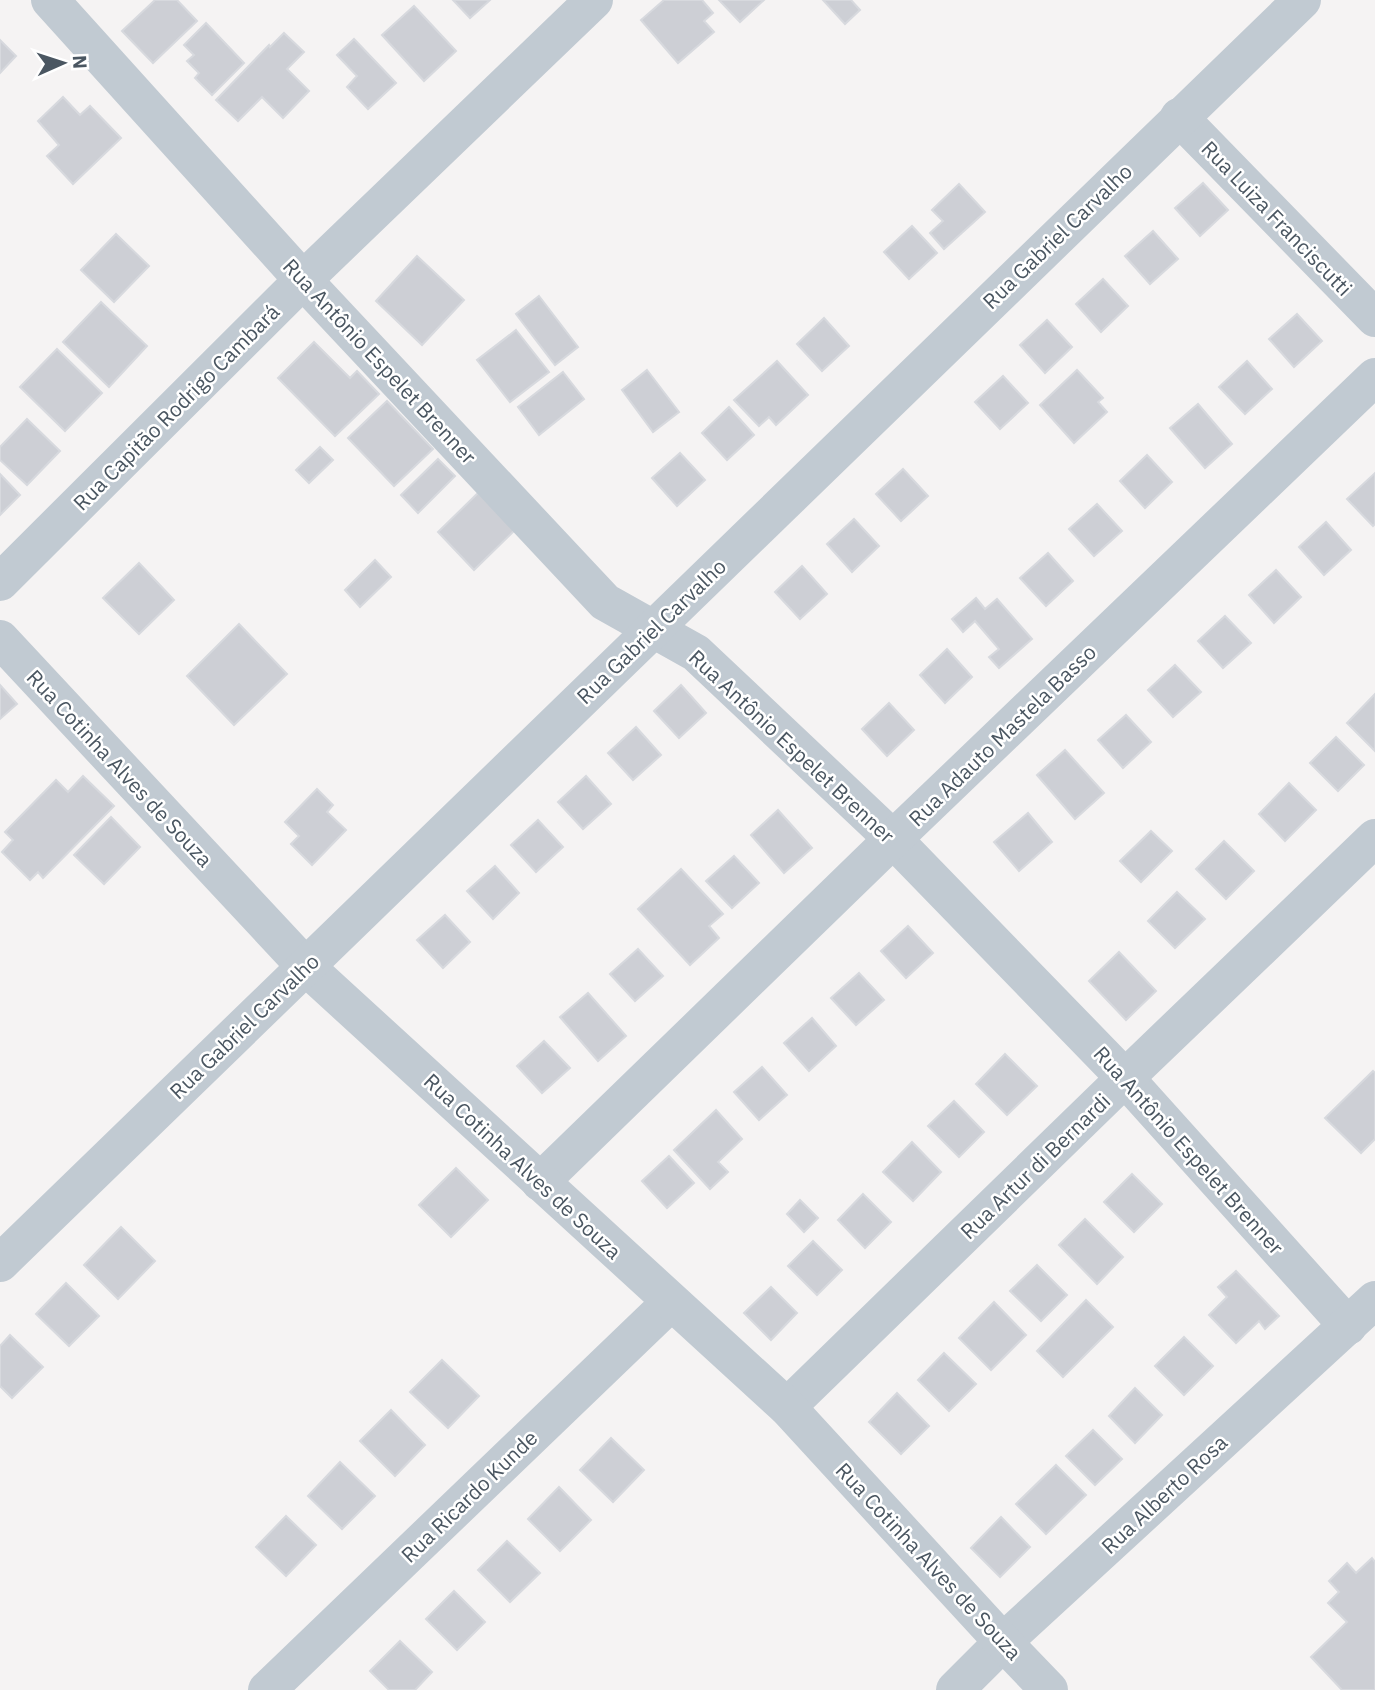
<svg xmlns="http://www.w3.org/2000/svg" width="1375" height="1690" font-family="'IBM Plex Sans',sans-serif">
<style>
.building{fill:#cdcfd5;stroke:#d7d9de;stroke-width:2}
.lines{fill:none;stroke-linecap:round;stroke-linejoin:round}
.minor{stroke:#c1cad2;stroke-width:38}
.tertiary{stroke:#c1cad2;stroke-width:38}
.labels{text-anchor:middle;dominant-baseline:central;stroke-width:5;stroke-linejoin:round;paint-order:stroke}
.street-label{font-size:21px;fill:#4a5661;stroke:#fff}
</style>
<rect width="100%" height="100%" fill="#f5f3f3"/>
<g class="building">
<polygon points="155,0 177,0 197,21 153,63 122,31"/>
<polygon points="453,0 490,0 470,18"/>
<polygon points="664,0 702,0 713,13 704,21 714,32 678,63 641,20"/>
<polygon points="719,0 764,0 740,22"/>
<polygon points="823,0 851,0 860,10 845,24"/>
<polygon points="414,6 456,51 424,81 382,35"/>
<polygon points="206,23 244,63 212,95 195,78 199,73 187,61 194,55 184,45"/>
<polygon points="284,33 304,52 287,69 309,91 283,118 262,97 238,121 216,100 269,45 270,47"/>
<polygon points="354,39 396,83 368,109 347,87 357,76 337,55"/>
<polygon points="0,40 16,56 0,73"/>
<polygon points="63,97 80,115 90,106 121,138 73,184 47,156 59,145 38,121"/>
<polygon points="1203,183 1228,210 1200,236 1175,208"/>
<polygon points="959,184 985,212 944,249 930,233 943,221 932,210"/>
<polygon points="912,226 937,253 909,279 884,252"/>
<polygon points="1153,231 1178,259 1150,284 1125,256"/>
<polygon points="116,234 149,266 114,302 81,270"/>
<polygon points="417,256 464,300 422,345 376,301"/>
<polygon points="1103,279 1128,306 1101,332 1076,304"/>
<polygon points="539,296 578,347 555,365 516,314"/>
<polygon points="101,302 147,346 109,387 63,342"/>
<polygon points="1297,314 1322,341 1294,367 1269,339"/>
<polygon points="824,318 849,346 822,371 797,344"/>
<polygon points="1047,320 1072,347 1045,373 1020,345"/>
<polygon points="516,330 549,372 510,402 477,360"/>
<polygon points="314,342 350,378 357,371 379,394 335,436 278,378"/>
<polygon points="57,349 102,393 65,431 20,387"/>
<polygon points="777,361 808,395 776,425 769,417 759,426 734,400"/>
<polygon points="1247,361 1272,389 1245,414 1219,387"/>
<polygon points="647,370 679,412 653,432 622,390"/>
<polygon points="1077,370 1103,398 1098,402 1107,412 1074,443 1040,405"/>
<polygon points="563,372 584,399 539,435 518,407"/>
<polygon points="1003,376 1028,403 1000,429 975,402"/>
<polygon points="387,401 433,449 394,486 348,438"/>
<polygon points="1198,404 1232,444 1205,468 1170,428"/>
<polygon points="729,407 754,435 727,460 702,433"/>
<polygon points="27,419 60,451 27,485 0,460 0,447"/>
<polygon points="320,447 333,460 309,483 296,470"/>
<polygon points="680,453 705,480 677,506 652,478"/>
<polygon points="1147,455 1172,482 1145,508 1120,481"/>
<polygon points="438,459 455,476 418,513 401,495"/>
<polygon points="903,469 928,496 901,521 876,494"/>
<polygon points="1375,473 1375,524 1373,526 1347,499"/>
<polygon points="0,474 20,495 0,515"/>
<polygon points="478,493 515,530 474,570 438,532"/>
<polygon points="1097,504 1122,531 1094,556 1069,529"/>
<polygon points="854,519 879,546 852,572 827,544"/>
<polygon points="1326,522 1351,550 1324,575 1299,547"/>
<polygon points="1048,553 1073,581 1046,606 1020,578"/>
<polygon points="375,560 391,577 360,607 345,590"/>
<polygon points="139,563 174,600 139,634 103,598"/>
<polygon points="802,566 827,594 800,619 775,592"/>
<polygon points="1276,570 1301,597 1274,623 1249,595"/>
<polygon points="976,598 985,609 997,599 1032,639 999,668 989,657 999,649 975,621 963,632 952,619"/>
<polygon points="1225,616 1251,643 1223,668 1198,641"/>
<polygon points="239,624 287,674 234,725 187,676"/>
<polygon points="947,649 972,677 945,703 920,675"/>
<polygon points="1175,665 1201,692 1173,717 1148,690"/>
<polygon points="0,685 17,704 0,719"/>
<polygon points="681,685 706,713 679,738 654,711"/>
<polygon points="1375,694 1375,751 1347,723"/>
<polygon points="889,703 914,730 887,756 862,729"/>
<polygon points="1126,715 1151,742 1123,768 1098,740"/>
<polygon points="636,727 661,755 633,780 608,753"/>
<polygon points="1336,737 1364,765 1338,791 1310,763"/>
<polygon points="1065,750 1104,793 1075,819 1037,775"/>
<polygon points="83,776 114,806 43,878 38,872 30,880 2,852 13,840 5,832 56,780 68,792"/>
<polygon points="586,776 611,804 583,829 558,802"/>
<polygon points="1289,783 1316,810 1285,841 1259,814"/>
<polygon points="317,789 333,805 327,812 346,830 312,865 291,844 299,836 285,822"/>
<polygon points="778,810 812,848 784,873 751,835"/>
<polygon points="1028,813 1052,842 1019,871 994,842"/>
<polygon points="111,817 140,847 104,884 74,855"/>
<polygon points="538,820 563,847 536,872 511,845"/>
<polygon points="1151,831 1172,851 1141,882 1120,861"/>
<polygon points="1224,841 1254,871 1226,899 1196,869"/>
<polygon points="734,856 759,883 732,908 706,881"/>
<polygon points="495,866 519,893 493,919 467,891"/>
<polygon points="681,869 723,914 709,926 719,938 690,965 638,909"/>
<polygon points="1177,892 1205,919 1175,948 1148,921"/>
<polygon points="445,915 470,942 443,968 417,940"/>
<polygon points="908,926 933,953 906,978 881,951"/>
<polygon points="638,949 663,976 635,1001 610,974"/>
<polygon points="1119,952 1156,991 1126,1020 1089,981"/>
<polygon points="859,973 884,1000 856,1025 831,998"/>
<polygon points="588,993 626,1036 598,1061 560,1017"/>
<polygon points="812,1018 836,1046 809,1071 784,1043"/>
<polygon points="544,1041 570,1068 542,1093 517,1066"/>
<polygon points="1005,1054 1037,1086 1007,1115 976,1084"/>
<polygon points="762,1067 787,1095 759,1120 734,1092"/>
<polygon points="1373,1071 1375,1073 1375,1139 1361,1153 1325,1118"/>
<polygon points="954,1101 984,1132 959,1157 928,1126"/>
<polygon points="716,1110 742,1139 718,1162 728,1172 710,1189 674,1150"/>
<polygon points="912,1142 941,1172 913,1201 883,1172"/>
<polygon points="669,1156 694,1183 667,1208 642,1181"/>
<polygon points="456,1168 488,1200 451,1237 419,1205"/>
<polygon points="1132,1174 1162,1204 1134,1232 1104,1202"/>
<polygon points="863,1194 891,1222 865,1248 838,1220"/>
<polygon points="800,1200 818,1218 804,1232 787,1214"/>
<polygon points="1085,1219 1123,1257 1097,1284 1059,1245"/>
<polygon points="121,1227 155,1261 118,1299 84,1265"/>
<polygon points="813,1241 842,1270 817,1295 788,1266"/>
<polygon points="1037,1265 1067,1295 1041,1321 1010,1291"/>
<polygon points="1236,1271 1279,1316 1265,1329 1259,1321 1236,1343 1209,1315 1227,1297 1218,1287"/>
<polygon points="66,1283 99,1316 69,1346 36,1314"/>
<polygon points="771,1287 797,1313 771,1340 744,1313"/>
<polygon points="1086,1300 1113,1327 1063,1377 1037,1351"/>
<polygon points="994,1302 1026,1335 991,1370 959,1338"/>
<polygon points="10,1335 43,1367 12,1398 0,1386 0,1346"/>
<polygon points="1184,1337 1213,1366 1184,1395 1155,1366"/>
<polygon points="944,1353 976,1384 949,1411 918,1380"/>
<polygon points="442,1360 479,1396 448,1428 410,1392"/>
<polygon points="1135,1388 1162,1415 1135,1443 1109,1416"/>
<polygon points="897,1393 929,1426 901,1454 869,1422"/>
<polygon points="391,1410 425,1445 395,1476 360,1441"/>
<polygon points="1093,1430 1122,1459 1095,1485 1066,1456"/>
<polygon points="611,1438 644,1470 613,1502 580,1470"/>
<polygon points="340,1462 375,1496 342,1529 308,1496"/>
<polygon points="1056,1465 1086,1495 1046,1534 1016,1504"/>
<polygon points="559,1487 591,1520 560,1551 528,1519"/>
<polygon points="286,1516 316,1545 286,1576 256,1547"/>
<polygon points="1001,1517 1030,1547 1000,1577 971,1548"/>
<polygon points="507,1541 540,1573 510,1602 478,1570"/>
<polygon points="1372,1558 1375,1562 1375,1690 1342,1690 1311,1657 1347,1622 1328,1603 1339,1592 1329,1581 1347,1563 1356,1573"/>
<polygon points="454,1591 485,1622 457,1650 426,1619"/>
<polygon points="400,1641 432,1672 415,1690 389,1690 370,1671"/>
</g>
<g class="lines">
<g class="minor">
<polyline points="50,0 303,280 605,602 696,653 893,839 1125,1078 1348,1326"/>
<polyline points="1179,117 1375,318"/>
<polyline points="0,582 303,280 594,0"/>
<polyline points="540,1182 893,839 1375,377"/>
<polyline points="787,1407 1125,1078 1375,838"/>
<polyline points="267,1690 671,1302"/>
<polyline points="955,1690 1003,1642 1375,1300"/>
</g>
<g class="tertiary">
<polyline points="0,639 305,966 787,1407 1003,1642 1049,1690"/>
<polyline points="0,1263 1302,0"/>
</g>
</g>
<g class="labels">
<g class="street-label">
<text transform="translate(1277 218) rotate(46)">Rua Luiza Franciscutti</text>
<text transform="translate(1057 236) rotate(-44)">Rua Gabriel Carvalho</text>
<text transform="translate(380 361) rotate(47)">Rua Antônio Espelet Brenner</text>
<text transform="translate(176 407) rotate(-45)">Rua Capitão Rodrigo Cambará</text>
<text transform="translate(651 631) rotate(-44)">Rua Gabriel Carvalho</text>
<text transform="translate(1002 735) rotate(-44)">Rua Adauto Mastela Basso</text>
<text transform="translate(792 746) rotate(43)">Rua Antônio Espelet Brenner</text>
<text transform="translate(120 768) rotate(47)">Rua Cotinha Alves de Souza</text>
<text transform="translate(244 1026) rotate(-44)">Rua Gabriel Carvalho</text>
<text transform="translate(1189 1150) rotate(48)">Rua Antônio Espelet Brenner</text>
<text transform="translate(523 1166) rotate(43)">Rua Cotinha Alves de Souza</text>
<text transform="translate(1035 1166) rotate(-44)">Rua Artur di Bernardi</text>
<text transform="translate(1164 1494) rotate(-43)">Rua Alberto Rosa</text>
<text transform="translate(469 1496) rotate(-44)">Rua Ricardo Kunde</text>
<text transform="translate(929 1561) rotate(47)">Rua Cotinha Alves de Souza</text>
</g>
</g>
<g transform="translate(63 63) rotate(87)" stroke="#ffffff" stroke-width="5" paint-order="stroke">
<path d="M0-5L12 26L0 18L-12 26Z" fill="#4a5661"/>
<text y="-10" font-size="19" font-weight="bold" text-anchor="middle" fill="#4a5661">N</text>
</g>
</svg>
